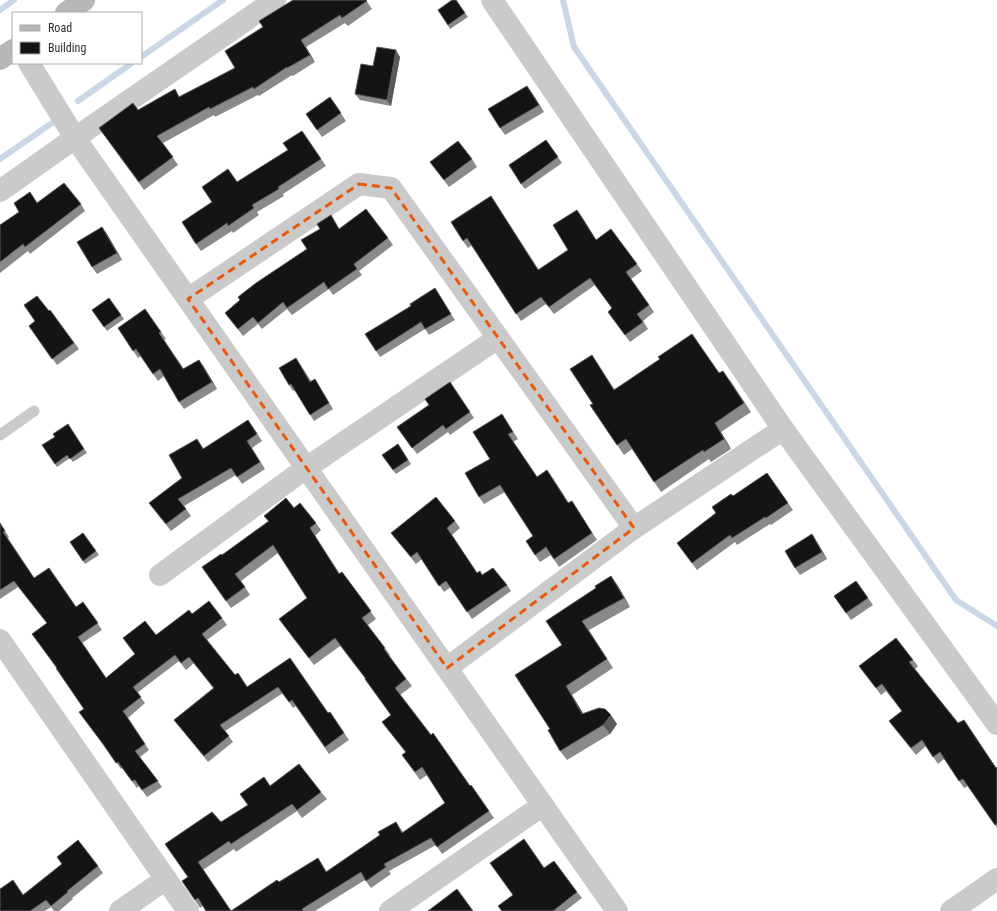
<svg xmlns="http://www.w3.org/2000/svg" width="997" height="911" font-family="'Roboto Condensed',sans-serif">
<style>
.lines{fill:none;stroke-linecap:round;stroke-linejoin:round}
.stream{stroke:#c9d7e7;stroke-width:6}
.lane{stroke:#cacaca;stroke-width:11}
.street{stroke:#cacaca;stroke-width:22}
.secondary{stroke:#b7b7b7;stroke-width:22}
.wall{fill:#8a8a8a}
.shaded-wall{fill:#5a5a5a}
.building{fill:#141414;stroke:#5a5a5a}
.marked{fill:none;stroke:#e8590c;stroke-width:3;stroke-dasharray:8 5;stroke-linejoin:round}
</style>
<rect width="100%" height="100%" fill="#fff"/>
<g class="lines">
<g class="stream">
<polyline points="563,0 574,47 956,600 997,626"/>
<polyline points="0,10 14,0"/>
<polyline points="141,57 223,0"/>
<polyline points="78,101 132,63"/>
<polyline points="0,159 52,123"/>
</g>
<polyline class="lane" points="0,435 34,411"/>
<g class="street">
<polyline points="492,0 783,429"/>
<polyline points="29,63 75,138 275,0"/>
<polyline points="0,191 75,138 617,911"/>
<polyline points="188,299 359,184 391,188 634,528 447,668"/>
<polyline points="634,528 783,429 997,724"/>
<polyline points="160,575 306,468 498,338"/>
<polyline points="0,640 188,911"/>
<polyline points="120,911 166,879"/>
<polyline points="390,911 543,805"/>
<polyline points="951,911 997,879"/>
</g>
<g class="secondary">
<polyline points="66,13 84,0"/>
<polyline points="0,59 13,50"/>
</g>
</g>
<g class="wall">
<polygon points="366,0 372,9 348,26 345,23 306,47 315,62 293,76 292,75 259,96 258,95 215,117 214,115 163,143 178,165 144,190 99,128 180,96"/>
<polygon points="456,0 468,17 450,29 438,10"/>
<polygon points="400,57 391,106 360,100 355,94 373,66"/>
<polygon points="532,93 544,112 505,135 500,128"/>
<polygon points="330,97 346,121 322,137 306,114"/>
<polygon points="302,131 326,166 283,194 284,196 257,212 259,215 233,233 232,231 201,251 196,244 212,202 237,182 288,150"/>
<polygon points="546,140 562,163 525,189 521,184"/>
<polygon points="472,159 477,167 449,187 430,162"/>
<polygon points="491,196 539,270 568,250 582,217 596,240 637,264 642,271 631,279 654,312 643,321 648,329 630,342 608,312 612,308 595,285 554,314 546,304 521,321 472,245 468,248 463,241"/>
<polygon points="37,203 81,204 85,211 30,254 28,251 0,273 0,225"/>
<polygon points="102,227 107,234 122,260 97,274 92,267"/>
<polygon points="340,229 388,238 393,245 359,271 362,275 333,295 329,289 292,315 287,309 262,329 258,324 243,336 225,313 307,249"/>
<polygon points="439,295 455,320 429,335 425,329 380,357 365,334"/>
<polygon points="109,298 124,319 107,331 92,310"/>
<polygon points="145,309 166,339 164,340 184,369 199,360 204,367 217,389 184,409 179,402 164,376 158,381 141,356 138,358 118,328"/>
<polygon points="50,310 79,349 57,365 29,326"/>
<polygon points="300,364 311,381 315,379 333,409 314,421 295,390 293,391 289,385"/>
<polygon points="598,365 614,389 719,373 730,380 751,412 721,432 731,449 711,462 709,459 661,492 632,449 624,455 590,405 593,404"/>
<polygon points="450,382 474,418 450,435 448,432 417,454 397,427 429,405"/>
<polygon points="507,422 518,439 513,442 537,477 552,477 569,503 572,501 597,540 559,567 551,555 540,562 535,555 533,536 505,492 484,504 479,497"/>
<polygon points="68,424 87,453 73,462 70,458 57,467 42,445 55,437"/>
<polygon points="253,427 262,441 252,448 265,469 242,484 236,475 184,506 191,516 171,531 149,503 182,478 197,439 204,449"/>
<polygon points="398,444 411,464 396,474 382,455"/>
<polygon points="767,473 793,510 771,525 770,524 737,545 735,542 697,570 677,543 716,513 733,496"/>
<polygon points="294,508 316,523 321,530 315,536 340,574 342,572 376,619 368,625 385,648 390,655 389,656 412,686 400,695 470,786 471,785 494,818 442,854 436,845 389,871 391,874 371,888 365,880 315,911 206,911 203,906 200,908 182,881 188,877 221,822 248,805 270,786 321,792 327,799 302,818 297,811 236,852 234,849 203,870 231,911 279,882 318,858 327,872 380,835 396,822 403,832 445,803 427,775 420,780 402,755 406,753 382,722 391,715 366,679 340,646 314,665 284,626 307,598 278,553 241,581 250,595 231,608 202,567 222,555 268,522 264,516"/>
<polygon points="455,521 460,528 452,535 477,573 507,585 511,591 472,619 451,587 444,592 422,559 416,564 391,533"/>
<polygon points="0,523 9,537 8,538 34,578 76,607 83,602 102,630 82,643 106,678 135,654 156,635 192,614 222,618 227,625 207,640 235,675 248,687 290,658 328,713 330,712 349,740 329,754 296,706 293,708 283,693 225,731 233,742 208,762 179,726 174,720 213,688 194,663 186,670 179,661 137,693 145,703 128,718 149,750 140,757 162,787 147,797 139,786 137,788 122,768 121,769 106,748 79,712 84,709 57,668 47,623 18,587 0,599"/>
<polygon points="83,533 99,555 85,564 70,542"/>
<polygon points="817,542 827,559 800,575 795,568"/>
<polygon points="611,576 618,586 630,607 589,630 613,668 572,695 583,713 617,724 610,734 567,760 560,751 550,729 562,645 596,588"/>
<polygon points="856,581 873,605 851,620 834,596"/>
<polygon points="913,660 918,666 915,669 958,723 996,768 997,767 997,828 968,786 964,788 944,759 938,764 926,746 916,755 889,721 902,711 886,691 881,695 859,666"/>
<polygon points="57,857 98,866 103,873 72,898 73,899 59,911 54,911 51,907 45,911 0,911 23,895 62,864"/>
<polygon points="544,868 577,892 582,898 565,911 502,911 513,895"/>
</g>
<g class="shaded-wall">
<polygon points="301,40 306,47 315,62 310,55"/>
<polygon points="396,50 400,57 391,106 387,100"/>
<polygon points="527,86 532,93 544,112 539,105"/>
<polygon points="577,210 582,217 601,248 596,240"/>
<polygon points="102,227 107,234 122,260 117,253"/>
<polygon points="199,360 204,367 217,389 212,382"/>
<polygon points="715,423 721,432 731,449 724,439"/>
<polygon points="812,534 817,542 827,559 822,552"/>
<polygon points="611,576 618,586 630,607 624,598"/>
<polygon points="566,686 572,695 589,723 582,714"/>
<polygon points="611,715 617,724 610,734 603,725"/>
</g>
<g class="building">
<polygon points="293,0 366,0 367,1 342,18 340,15 301,40 310,55 287,68 287,67 254,89 253,87 210,109 209,107 157,136 173,157 139,182 99,128 133,103 138,110 175,89 179,97 235,68 225,51 263,27 259,21"/>
<polygon points="452,0 456,0 465,13 448,25 438,10"/>
<polygon points="377,47 396,50 387,100 355,94 361,64 373,66"/>
<polygon points="527,86 539,105 500,128 488,109"/>
<polygon points="330,97 341,113 317,130 306,114"/>
<polygon points="302,131 321,159 278,187 279,189 252,205 254,208 228,226 227,223 196,244 182,222 212,202 202,187 228,169 237,182 288,150 283,143"/>
<polygon points="546,140 558,157 521,184 509,165"/>
<polygon points="458,141 472,159 444,180 430,162"/>
<polygon points="64,183 81,204 25,247 23,244 0,262 0,225 19,212 14,203 30,192 37,203"/>
<polygon points="491,196 538,270 568,250 553,225 577,210 596,240 611,229 637,264 626,272 649,305 637,314 643,322 625,335 608,312 612,308 590,278 549,307 541,297 516,314 467,238 463,241 451,222"/>
<polygon points="366,209 388,238 354,264 357,269 328,289 324,282 287,308 283,302 258,323 253,317 238,329 225,313 240,300 238,297 256,283 307,249 301,240 320,229 317,224 331,215 339,229"/>
<polygon points="102,227 117,253 92,267 77,242"/>
<polygon points="435,288 451,314 425,329 421,322 376,351 365,334 411,306 410,304"/>
<polygon points="37,296 49,311 50,310 74,343 52,359 29,326 35,321 24,305"/>
<polygon points="109,298 121,315 104,327 92,310"/>
<polygon points="145,309 161,332 159,333 183,369 199,360 212,382 179,402 160,369 153,374 136,349 133,351 118,328"/>
<polygon points="692,334 719,373 723,371 744,403 715,423 724,439 704,452 703,450 654,482 626,439 617,445 590,405 593,404 570,369 592,355 614,390 660,359 658,357"/>
<polygon points="296,358 310,382 315,379 329,403 310,415 291,384 289,385 279,368"/>
<polygon points="450,382 470,412 446,429 443,425 412,448 397,427 429,405 425,399"/>
<polygon points="502,414 513,432 508,434 537,477 547,470 568,503 572,501 592,533 554,559 546,547 535,555 526,541 533,536 500,485 479,497 465,473 490,459 473,432"/>
<polygon points="248,420 257,434 247,441 260,462 237,477 231,468 178,499 186,509 166,524 149,503 182,478 169,455 197,439 203,449"/>
<polygon points="68,424 84,449 70,459 67,455 55,464 42,445 55,437 53,434"/>
<polygon points="398,444 408,460 393,470 382,455"/>
<polygon points="767,473 788,503 766,518 765,517 732,538 730,535 692,563 677,543 716,513 712,507 731,494 733,496"/>
<polygon points="436,497 455,521 447,528 477,573 480,571 482,575 493,568 507,585 467,612 446,581 439,586 417,552 411,557 391,533"/>
<polygon points="286,498 294,508 300,503 316,523 310,528 339,574 342,572 371,611 362,618 385,648 384,649 406,679 395,688 431,735 433,733 470,786 471,785 489,811 437,847 431,838 384,864 386,867 366,881 361,872 302,909 303,911 206,911 198,898 195,900 182,881 188,877 165,844 212,812 221,822 248,805 240,794 264,777 270,786 299,764 321,792 297,810 292,804 231,844 229,841 198,862 231,911 277,880 279,882 318,858 326,872 380,835 378,832 396,822 402,833 445,803 422,767 415,772 402,755 406,752 382,722 391,715 365,679 366,679 335,638 309,658 279,619 307,598 273,545 235,574 245,587 226,601 202,567 221,554 222,555 269,521 264,516"/>
<polygon points="0,523 5,531 3,532 34,578 49,568 76,607 83,602 98,623 78,637 106,678 135,654 123,638 145,621 156,635 189,610 192,614 209,601 222,618 202,634 235,675 238,673 247,687 290,658 328,713 330,712 344,733 325,747 292,700 289,702 278,687 220,725 229,736 204,756 174,720 214,688 189,657 181,663 175,655 133,687 141,697 123,711 145,744 135,751 158,781 142,790 135,780 132,781 118,762 116,763 103,744 79,712 84,709 56,668 57,668 32,634 47,623 14,581 0,590"/>
<polygon points="83,533 96,551 83,561 70,542"/>
<polygon points="812,534 822,552 795,568 785,551"/>
<polygon points="611,576 624,598 582,621 607,659 566,686 582,714 599,708 605,709 611,715 603,725 560,751 548,730 550,729 515,675 562,645 546,621 596,588 595,586"/>
<polygon points="856,581 868,598 846,613 834,596"/>
<polygon points="896,638 913,660 909,662 958,723 964,720 996,768 997,767 997,823 995,825 963,779 959,781 940,752 933,757 922,740 911,748 889,721 902,711 882,684 876,688 859,666"/>
<polygon points="524,839 544,868 554,861 577,892 553,911 502,911 498,906 513,895 490,863"/>
<polygon points="78,840 98,866 67,891 68,892 51,906 46,900 30,911 0,911 0,889 13,880 23,895 62,864 57,857"/>
<polygon points="457,889 473,911 428,911"/>
</g>
<path class="marked" d="M359,184L391,188L634,528L447,668L188,299Z"/>
<rect x="12" y="12" width="130" height="52" fill="#ffffff" stroke="#ababab"/>
<rect x="20" y="25" width="20" height="6" fill="#b7b7b7" stroke="#ababab"/>
<text x="48" y="32" font-size="12" fill="#2d2d2d">Road</text>
<rect x="20" y="42" width="20" height="12" fill="#141414" stroke="#ababab"/>
<text x="48" y="52" font-size="12" fill="#2d2d2d">Building</text>
</svg>
